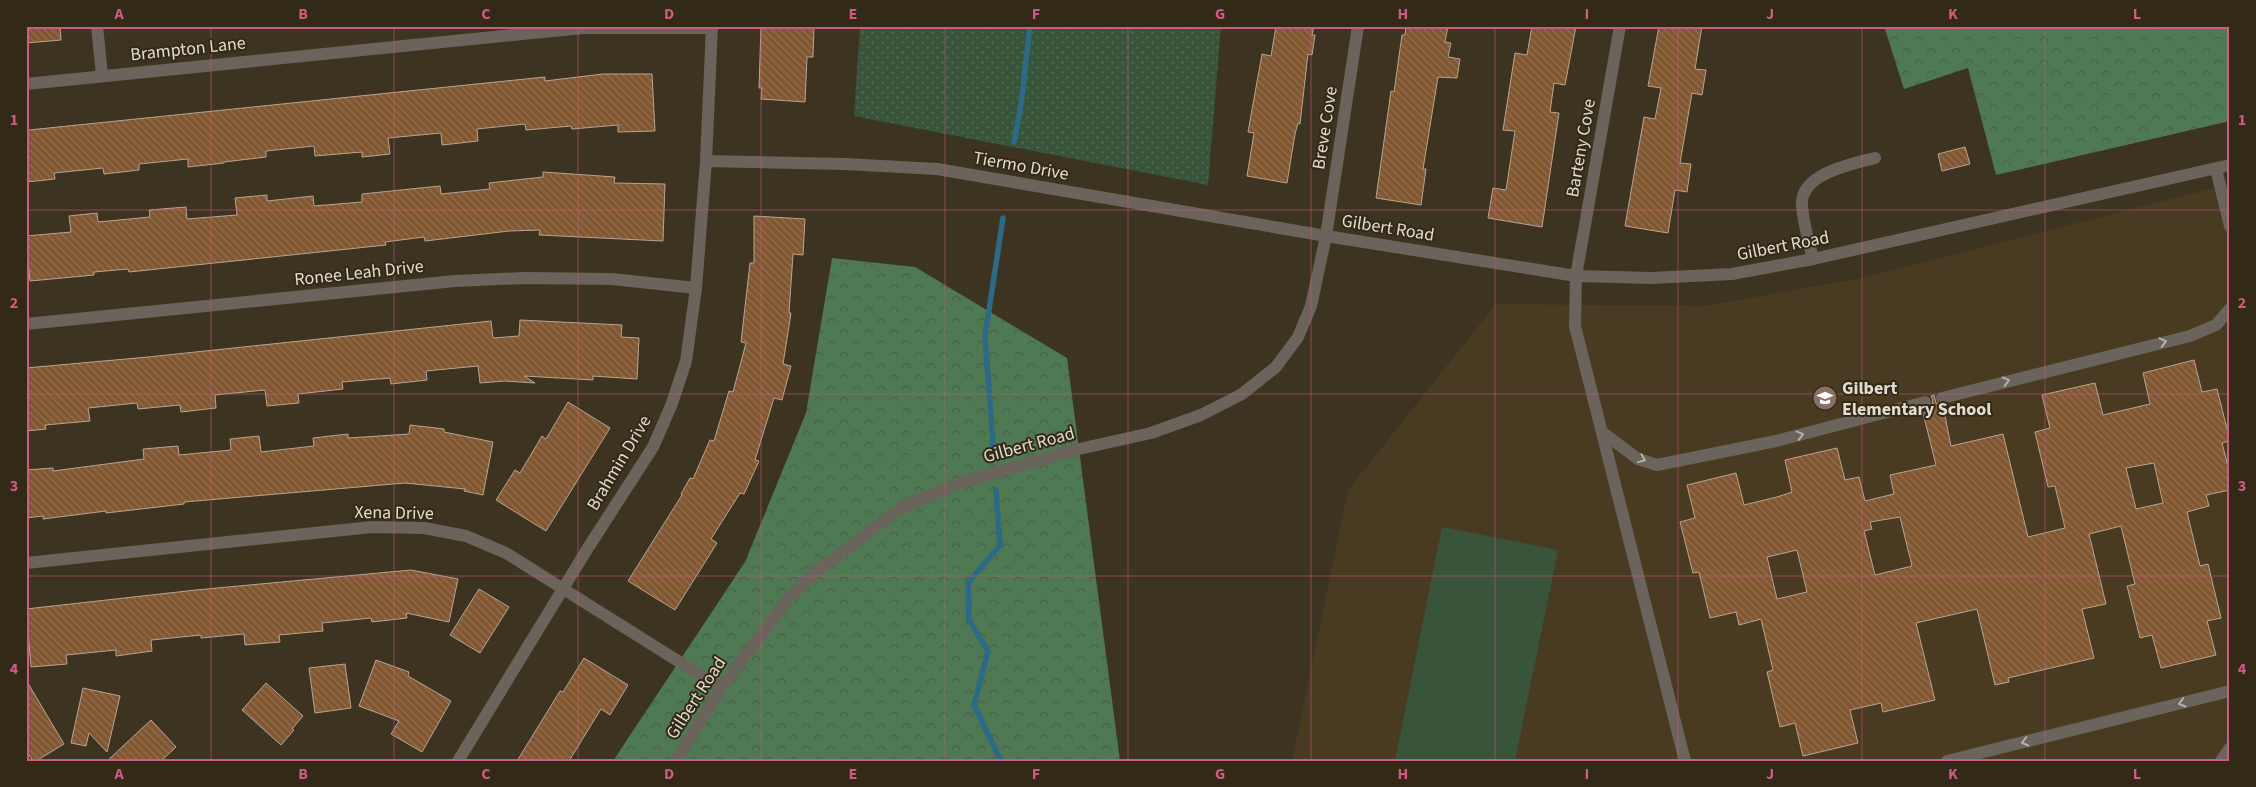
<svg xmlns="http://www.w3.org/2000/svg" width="2256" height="787" font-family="'Source Sans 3',sans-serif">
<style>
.built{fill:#483b22}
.grass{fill:url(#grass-dots)}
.forest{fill:url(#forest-crowns)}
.garden{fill:#38553b}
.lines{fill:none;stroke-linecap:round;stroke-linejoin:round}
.stream{stroke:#2d6a85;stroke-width:5.5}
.building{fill:url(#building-back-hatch);stroke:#b9a494;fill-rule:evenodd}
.minor{stroke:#6b645c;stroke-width:12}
.oneway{stroke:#b8b1a7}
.grid{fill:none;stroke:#cd5c84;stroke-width:1;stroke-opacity:0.55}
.labels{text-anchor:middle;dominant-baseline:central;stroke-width:4;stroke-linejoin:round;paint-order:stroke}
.street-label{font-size:18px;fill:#e1dbd0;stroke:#332917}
.poi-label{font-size:18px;font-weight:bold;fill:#e1dbd0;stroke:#332917;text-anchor:start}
.neatline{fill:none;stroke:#cd5c84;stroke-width:2}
.grid-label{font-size:16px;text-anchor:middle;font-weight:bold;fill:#cd5c84}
</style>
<defs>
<pattern id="grass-dots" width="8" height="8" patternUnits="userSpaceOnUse" patternTransform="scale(1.25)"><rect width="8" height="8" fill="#38553b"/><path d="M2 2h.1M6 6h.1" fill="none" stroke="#546d56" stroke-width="1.8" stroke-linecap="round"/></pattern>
<pattern id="forest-crowns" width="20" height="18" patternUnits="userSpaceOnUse" patternTransform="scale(1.25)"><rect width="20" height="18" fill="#4e7953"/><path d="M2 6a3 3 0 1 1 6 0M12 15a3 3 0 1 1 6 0" fill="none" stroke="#4a604a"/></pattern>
<pattern id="building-back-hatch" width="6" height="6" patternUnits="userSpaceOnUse" patternTransform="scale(1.25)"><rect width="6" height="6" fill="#815732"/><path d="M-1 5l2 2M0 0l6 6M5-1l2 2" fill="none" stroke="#936f4f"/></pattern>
</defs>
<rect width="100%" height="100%" fill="#3d3321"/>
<polygon class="built" points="2230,184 2230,761 1292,761 1348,490 1496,304 1705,306 1862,278"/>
<polygon class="grass" points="860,26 1221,26 1208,185 854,116"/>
<g class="forest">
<polygon points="1884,26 2230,26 2230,121 1996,175 1968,68 1904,89"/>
<polygon points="832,258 915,267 1067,358 1120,761 613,761 745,562 806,413"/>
</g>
<polygon class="garden" points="1442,527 1558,550 1515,761 1395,761"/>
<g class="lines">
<g class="stream">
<polyline points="1014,142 1021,105 1030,26"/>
<polyline points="994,456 985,336 1003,218"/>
<polyline points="996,490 1000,545 968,583 969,620 988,651 974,705 1001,761"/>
</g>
</g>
<g class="building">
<polygon points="26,26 60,26 61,40 26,43"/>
<polygon points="761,26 814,26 813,57 807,57 805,102 761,99 762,88 759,88"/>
<polygon points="1276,26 1314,26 1312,35 1315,35 1312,55 1308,54 1300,124 1298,123 1295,134 1287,183 1247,176 1254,133 1248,132 1262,54 1271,56"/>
<polygon points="1406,26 1448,26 1445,42 1451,43 1448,57 1460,59 1457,78 1438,77 1423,169 1426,169 1421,205 1376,198 1391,91 1394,92 1402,35 1405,35"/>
<polygon points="1532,26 1576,26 1565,85 1554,83 1550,112 1559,113 1542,227 1488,218 1493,188 1506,190 1515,131 1503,130 1515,53 1527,55"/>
<polygon points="1659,26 1702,26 1695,69 1706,70 1702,95 1692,93 1680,163 1691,164 1687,192 1675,190 1668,233 1625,226 1644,117 1655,119 1661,88 1648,86"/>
<polygon points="603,74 652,74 655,131 618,132 618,125 572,129 571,126 526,130 525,124 477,129 478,141 442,145 441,133 388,138 390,154 362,157 362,152 315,156 314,146 266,151 266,157 224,162 224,163 188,167 188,159 139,164 139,170 104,174 103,168 54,173 55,179 26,182 26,132 29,130 545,77 545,81"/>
<polygon points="1965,147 1970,164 1942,171 1938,154"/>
<polygon points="543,172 615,177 614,183 665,184 663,241 539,235 540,230 509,231 425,241 424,237 385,242 386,245 129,272 128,269 94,272 94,275 30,281 26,236 71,232 69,216 97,213 98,222 150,217 149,210 186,207 187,219 237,215 235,198 267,195 267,201 313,196 314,206 362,202 362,194 440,186 441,194 490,189 489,183 543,177"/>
<polygon points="754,216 805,219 803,255 793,254 789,313 791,313 783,364 791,366 782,400 774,398 755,460 759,461 744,494 740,493 711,539 717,543 675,610 628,581 682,495 681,494 690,478 693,479 710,440 714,441 729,391 733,392 746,343 741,342 750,263 754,263"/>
<polygon points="520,320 622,325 621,337 639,338 637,379 593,376 593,380 524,376 535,383 505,381 480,383 478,366 426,371 427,380 391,384 390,378 342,382 343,389 298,394 299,403 267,406 265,390 215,395 216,408 181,412 180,405 138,409 137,403 88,408 90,421 45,425 46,429 26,431 26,368 148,357 491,321 493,338 519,336"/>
<path d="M2194,360L2202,392L2217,389L2230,441L2222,443L2230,474V490L2206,495L2209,506L2187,512L2200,566L2208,564L2221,618L2207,621L2216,655L2161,668L2152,635L2140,638L2127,586L2135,584L2121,526L2089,534L2106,604L2082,609L2094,658L2008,678L2009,682L1995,685L1977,609L1916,623L1935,700L1883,712L1881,703L1850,710L1858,743L1803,756L1795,723L1780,727L1767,672L1773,670L1761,619L1739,625L1736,612L1710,618L1699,572L1693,573L1680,522L1695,518L1687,485L1736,473L1744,505L1777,497L1792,492L1785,460L1837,448L1845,480L1859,477L1865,501L1894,494L1890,475L1936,465L1923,413L1928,412L1931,407L1933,400L1931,396L1934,395L1936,403L1943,406L1951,446L2003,434L2028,537L2065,528L2055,486L2048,487L2035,432L2050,428L2042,395L2095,383L2103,415L2150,404L2143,373ZM2154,463L2163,503L2136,509L2126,468ZM1900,517L1912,566L1875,575L1864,531L1872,529L1870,522ZM1797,550L1807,592L1777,599L1767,557Z"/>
<polygon points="568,402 610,428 546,531 496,500 515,470 520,473 542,436 546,439"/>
<polygon points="410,425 444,429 444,432 493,442 483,495 464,491 465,489 405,483 184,502 184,504 106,513 106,511 43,519 43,516 26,518 26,470 53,468 53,471 144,459 143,449 178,446 179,455 231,450 230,439 259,436 261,452 314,446 313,438 348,434 348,438 409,434"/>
<polygon points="411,570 458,579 449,622 406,613 407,618 372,622 371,618 322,623 323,631 279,635 280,642 245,645 244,634 201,638 201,635 151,640 152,651 116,656 116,650 66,655 67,664 31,667 26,609 196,590"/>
<polygon points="479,589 509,607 480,653 450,635"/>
<polygon points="584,658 628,685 610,715 601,709 569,761 517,761 560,691 563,692"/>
<polygon points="376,660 409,672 408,676 451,701 422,752 391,734 399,721 359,706"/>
<polygon points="345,664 351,708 315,713 309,668"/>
<polygon points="26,680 64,744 36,761 33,761 26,750"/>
<polygon points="266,683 303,716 292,729 294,730 281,745 242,710"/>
<polygon points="83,688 120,696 107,752 89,733 86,746 71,743"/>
<polygon points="151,720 176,747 161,761 107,761"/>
</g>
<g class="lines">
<g class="minor">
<polyline points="97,26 102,75"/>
<polyline points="1620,26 1576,276 1575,326 1685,761"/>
<polyline points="26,84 583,28 712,28"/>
<polyline points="706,161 845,164 937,169 1326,236 1576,276 1651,278 1732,274 1813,259 2230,165"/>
<polyline points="2216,169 2230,226"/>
<path d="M1813,259C1809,242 1803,223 1802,205C1800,174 1851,164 1875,158"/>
<polyline points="26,324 455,281 524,278 612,279 696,288"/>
<polyline points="1942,398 2190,336 2216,325 2230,309"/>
<polyline points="1602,432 1638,459 1657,465 1776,441 1925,402"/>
<polyline points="26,563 372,527 424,528 466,536 506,553 721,688"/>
<polyline points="458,761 586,551 653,447 671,406 686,361 696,288 706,161 712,26"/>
<polyline points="676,761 721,688 789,598 812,575 902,507 959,483 1079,449 1151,433 1201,415 1242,394 1276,367 1298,337 1311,306 1326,236 1358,26"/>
<polyline points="1947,761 2230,691"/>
<polyline points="2221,761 2230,748"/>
</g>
</g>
<defs><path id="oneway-chevron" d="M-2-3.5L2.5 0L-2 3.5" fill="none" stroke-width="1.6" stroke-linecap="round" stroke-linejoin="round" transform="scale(1.25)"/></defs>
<g class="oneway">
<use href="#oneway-chevron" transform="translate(2163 342) rotate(-14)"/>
<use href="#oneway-chevron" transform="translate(2006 381) rotate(-15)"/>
<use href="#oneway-chevron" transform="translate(1800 435) rotate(-15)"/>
<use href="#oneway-chevron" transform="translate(1642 459) rotate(22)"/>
<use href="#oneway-chevron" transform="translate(2182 703) rotate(166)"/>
<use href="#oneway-chevron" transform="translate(2025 742) rotate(166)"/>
</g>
<path class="grid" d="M211,26V761M394,26V761M578,26V761M761,26V761M945,26V761M1128,26V761M1311,26V761M1495,26V761M1678,26V761M1862,26V761M2045,26V761M26,210H2230M26,394H2230M26,576H2230"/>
<defs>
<symbol id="school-disc" viewBox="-11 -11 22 22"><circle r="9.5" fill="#8d6e63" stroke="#332917"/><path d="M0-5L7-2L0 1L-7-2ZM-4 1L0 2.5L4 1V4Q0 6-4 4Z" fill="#fff"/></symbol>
</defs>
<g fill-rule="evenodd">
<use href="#school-disc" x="1811" y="384" width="28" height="28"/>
</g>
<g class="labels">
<g class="street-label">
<text transform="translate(188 49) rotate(-6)">Brampton Lane</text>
<text transform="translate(1325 128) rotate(-81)">Breve Cove</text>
<text transform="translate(1581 148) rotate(-80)">Barteny Cove</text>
<text transform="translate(1021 166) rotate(10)">Tiermo Drive</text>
<text transform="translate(1388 228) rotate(9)">Gilbert Road</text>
<text transform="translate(1783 246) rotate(-11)">Gilbert Road</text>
<text transform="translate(359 273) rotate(-6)">Ronee Leah Drive</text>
<text transform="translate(1029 445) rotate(-15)">Gilbert Road</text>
<text transform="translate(619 463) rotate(-59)">Brahmin Drive</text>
<text transform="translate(394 513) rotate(1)">Xena Drive</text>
<text transform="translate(696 698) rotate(-57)">Gilbert Road</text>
</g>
<g class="poi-label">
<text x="1842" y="388">Gilbert<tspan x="1842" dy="21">Elementary School</tspan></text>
</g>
</g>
<rect width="2256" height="787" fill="none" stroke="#332917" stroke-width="55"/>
<rect x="28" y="28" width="2200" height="732" class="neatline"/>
<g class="grid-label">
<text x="119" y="19">A</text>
<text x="303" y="19">B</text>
<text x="486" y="19">C</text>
<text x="669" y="19">D</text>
<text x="853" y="19">E</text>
<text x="1036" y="19">F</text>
<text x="1220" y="19">G</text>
<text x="1403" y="19">H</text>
<text x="1587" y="19">I</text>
<text x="1770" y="19">J</text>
<text x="1953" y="19">K</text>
<text x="2137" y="19">L</text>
<text x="14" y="125">1</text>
<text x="2242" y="125">1</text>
<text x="14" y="308">2</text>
<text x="2242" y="308">2</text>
<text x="14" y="491">3</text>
<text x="2242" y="491">3</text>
<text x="14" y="674">4</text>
<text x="2242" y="674">4</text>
<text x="119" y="779">A</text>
<text x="303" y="779">B</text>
<text x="486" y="779">C</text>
<text x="669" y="779">D</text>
<text x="853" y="779">E</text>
<text x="1036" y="779">F</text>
<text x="1220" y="779">G</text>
<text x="1403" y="779">H</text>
<text x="1587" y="779">I</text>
<text x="1770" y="779">J</text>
<text x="1953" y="779">K</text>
<text x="2137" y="779">L</text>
</g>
</svg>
